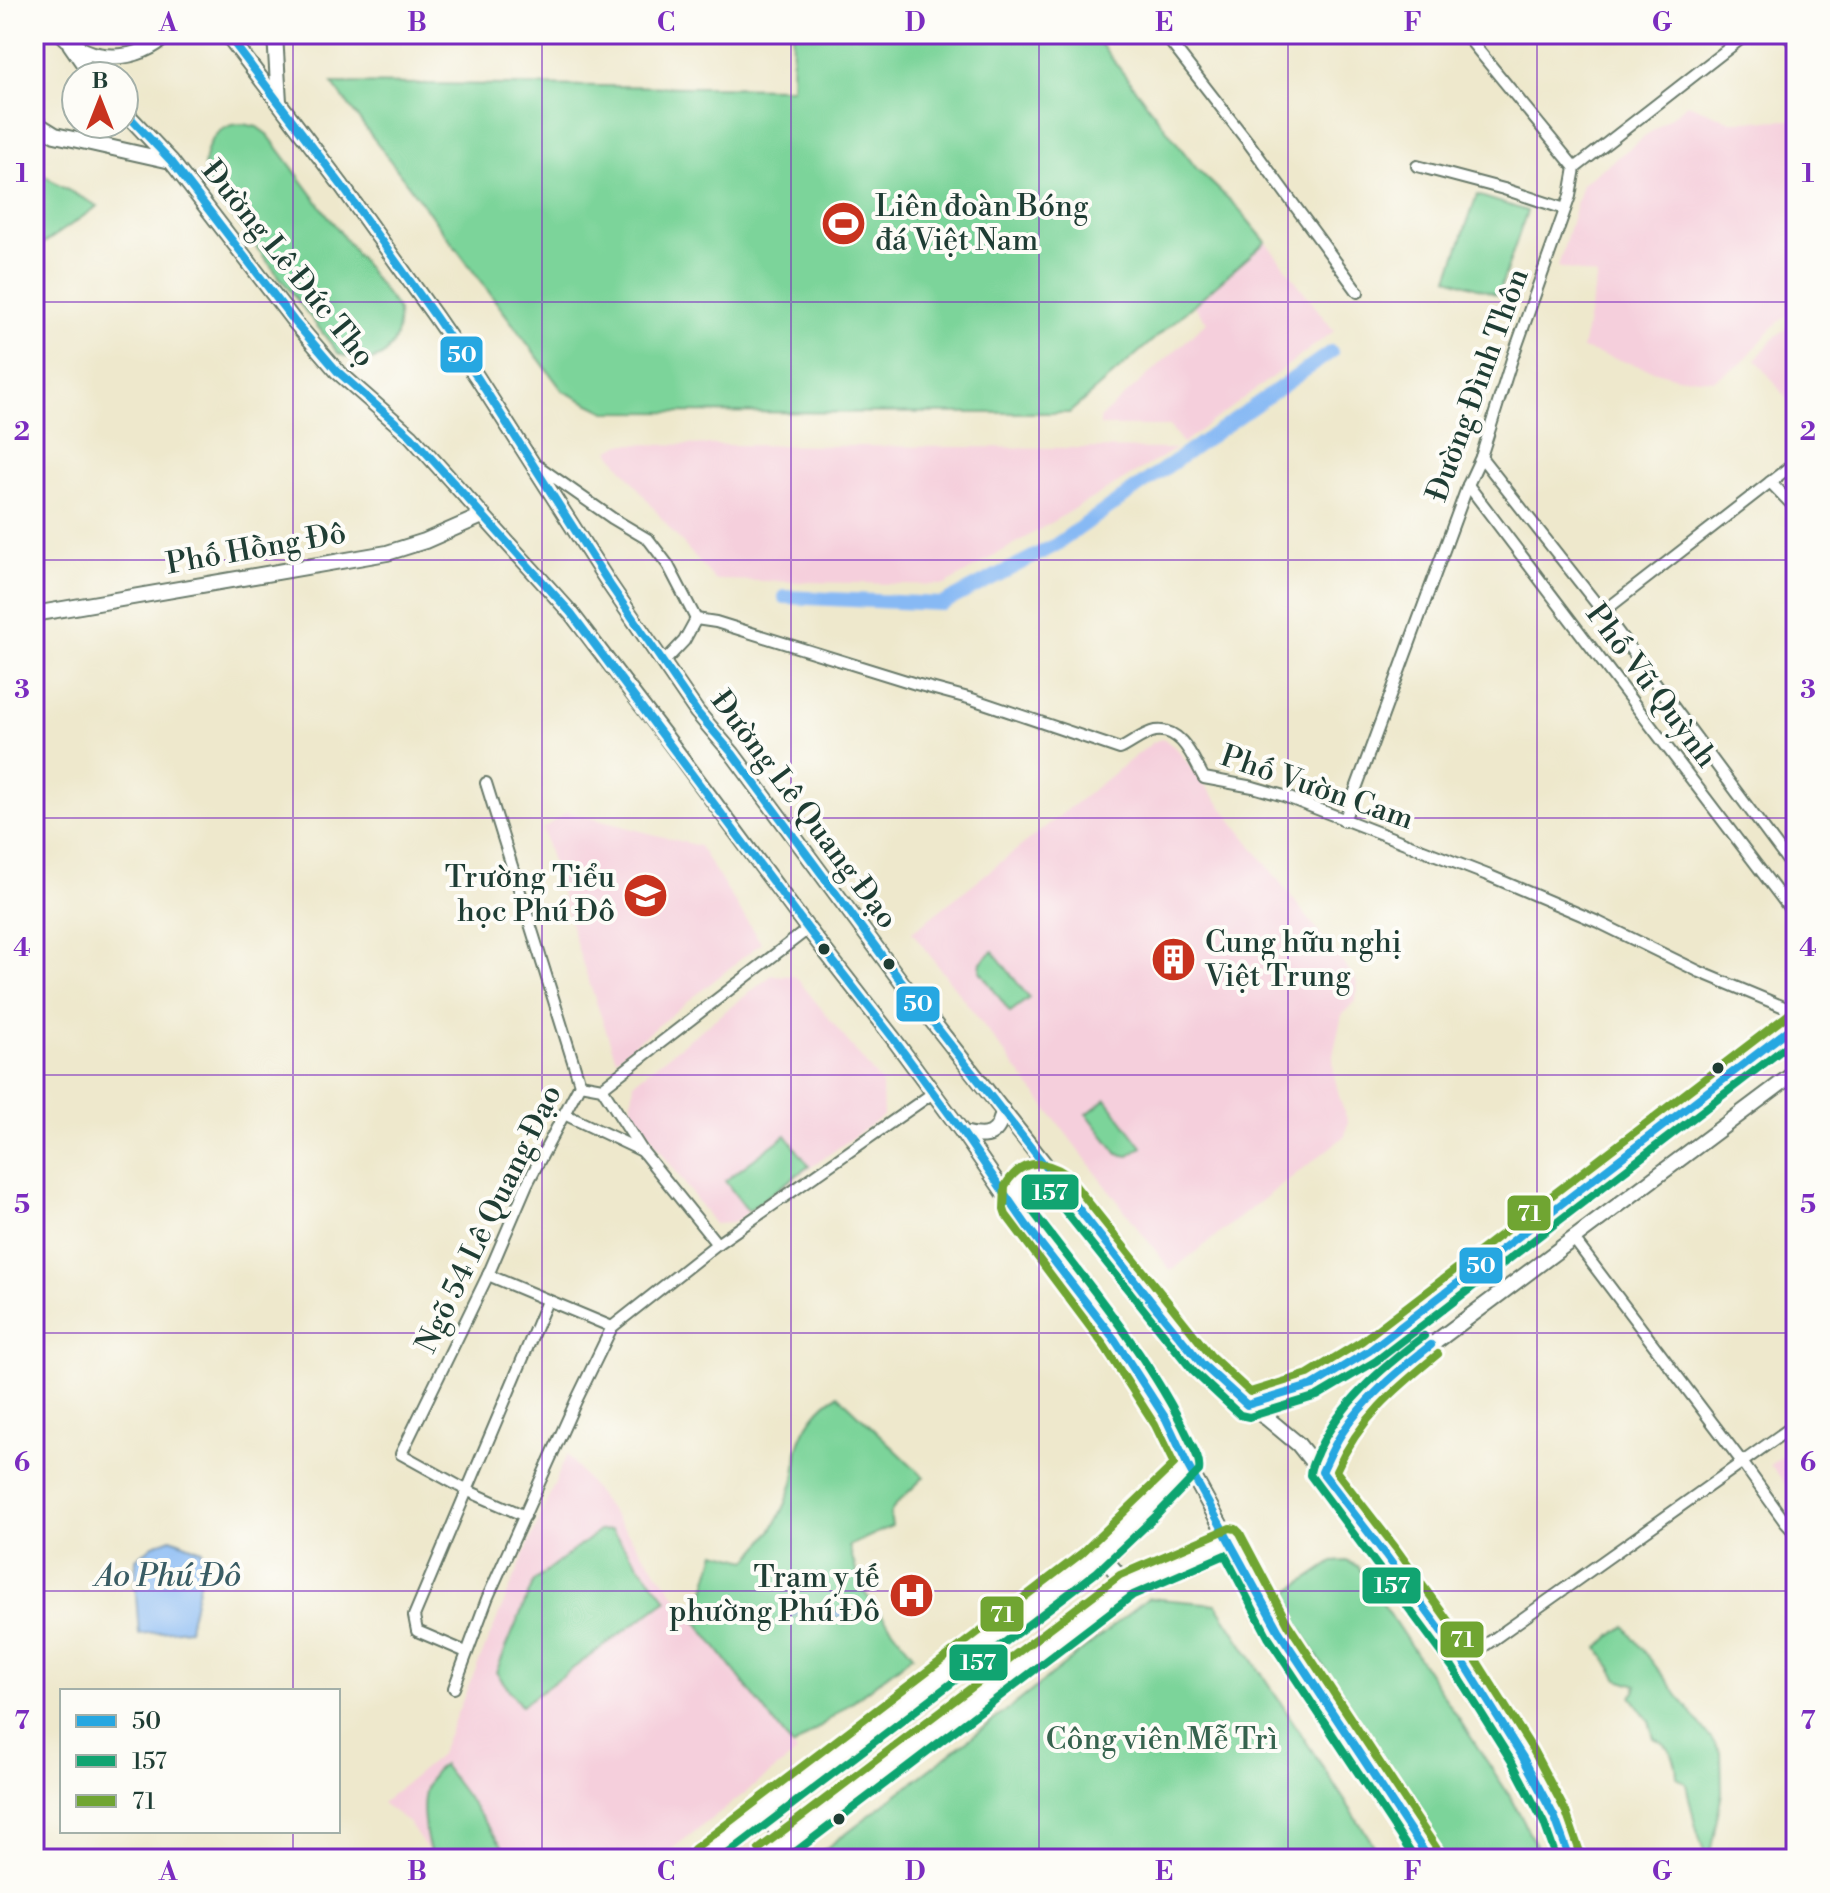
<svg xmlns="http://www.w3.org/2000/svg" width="1830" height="1893" font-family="'Libre Bodoni',serif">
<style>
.built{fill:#f5cfdc}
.green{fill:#7bd49a;stroke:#4d8867;stroke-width:2}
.water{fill:#87b9f4;stroke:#537b94;stroke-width:2}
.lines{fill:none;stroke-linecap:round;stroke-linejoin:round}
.canal{stroke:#87b9f4;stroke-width:14}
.street-casing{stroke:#677969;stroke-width:14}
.secondary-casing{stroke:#677969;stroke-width:18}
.street{stroke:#fff;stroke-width:10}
.secondary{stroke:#fff;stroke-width:14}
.bus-1-casing{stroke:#fdfcf7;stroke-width:14}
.bus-2-casing{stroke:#fdfcf7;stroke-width:14}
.bus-3-casing{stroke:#fdfcf7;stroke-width:14}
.bus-1{stroke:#26a7e1;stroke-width:8}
.bus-2{stroke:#11a471;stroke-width:8}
.bus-3{stroke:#70a532;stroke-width:8}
.grid{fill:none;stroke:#7b2cbf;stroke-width:2;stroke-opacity:0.55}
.bus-dot{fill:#1f3d34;stroke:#fdfcf7;stroke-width:3}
.labels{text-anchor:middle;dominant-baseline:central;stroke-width:8;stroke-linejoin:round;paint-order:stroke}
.poi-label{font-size:30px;fill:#1f3d34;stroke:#fdfcf7;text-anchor:start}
.street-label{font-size:30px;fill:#1f3d34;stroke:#fdfcf7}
.park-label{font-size:30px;fill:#36634e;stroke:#fdfcf7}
.water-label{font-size:32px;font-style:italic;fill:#395c64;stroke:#fdfcf7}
.line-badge{stroke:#fdfcf7;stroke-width:3}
.badge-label{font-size:22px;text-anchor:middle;font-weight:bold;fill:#fff}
.neatline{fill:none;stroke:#7b2cbf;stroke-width:3}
.grid-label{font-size:26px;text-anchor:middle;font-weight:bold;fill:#7b2cbf}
</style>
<rect width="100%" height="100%" fill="#fdfcf7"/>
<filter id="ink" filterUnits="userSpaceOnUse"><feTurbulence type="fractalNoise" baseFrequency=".0125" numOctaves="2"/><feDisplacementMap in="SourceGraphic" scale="16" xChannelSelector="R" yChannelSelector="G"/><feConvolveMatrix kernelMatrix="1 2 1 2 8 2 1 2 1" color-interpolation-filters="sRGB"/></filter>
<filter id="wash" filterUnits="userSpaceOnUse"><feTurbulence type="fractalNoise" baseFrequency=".006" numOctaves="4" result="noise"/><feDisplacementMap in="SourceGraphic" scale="32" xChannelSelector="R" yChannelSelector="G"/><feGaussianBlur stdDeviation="1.8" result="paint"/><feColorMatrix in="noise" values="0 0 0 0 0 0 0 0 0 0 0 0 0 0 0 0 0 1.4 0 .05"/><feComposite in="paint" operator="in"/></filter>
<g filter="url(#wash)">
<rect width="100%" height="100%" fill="#eee8cc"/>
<g class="built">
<polygon points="1688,104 1731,121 1796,120 1796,308 1773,327 1741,364 1714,380 1676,377 1582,349 1597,276 1558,267 1582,184"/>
<polygon points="1266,242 1334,331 1183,443 1169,426 1100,426 1100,418 1207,322 1193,304"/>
<polygon points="1796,321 1796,411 1756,359 1776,336"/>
<polygon points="621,444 1176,449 945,585 715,580 669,528 609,451"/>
<polygon points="1164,739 1177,749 1356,980 1358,990 1355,1001 1342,1015 1333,1055 1334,1074 1340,1100 1348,1122 1345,1136 1171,1271 912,932 1152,743 1158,740"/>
<polygon points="567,812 699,846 761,943 616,1059 580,956 542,829"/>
<polygon points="772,975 795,976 882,1084 883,1116 733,1223 714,1224 631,1110 634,1082"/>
<polygon points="1796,1445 1796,1498 1770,1465"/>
<polygon points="567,1454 797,1753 659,1859 420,1859 429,1852 408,1822 382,1803 439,1756"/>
</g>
<g class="green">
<polygon points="793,34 1093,34 1197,169 1236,206 1266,242 1069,413 606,412 563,391 332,83 792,88"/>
<path d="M243,124L257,127L268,135L398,310C401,352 377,372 338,353L207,183C200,163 207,133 230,126C234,124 239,124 243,124Z"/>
<polygon points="34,169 58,185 98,206 34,250"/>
<polygon points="1477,195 1527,211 1498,295 1448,278"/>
<polygon points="993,951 1029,998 1010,1012 980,971 981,962"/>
<polygon points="1106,1099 1142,1147 1129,1156 1118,1154 1087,1114"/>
<polygon points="786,1135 809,1166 748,1211 725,1181"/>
<path d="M838,1395L924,1477L895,1505L890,1514L892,1526L849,1546L861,1588L913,1655L793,1747L696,1621L716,1552L748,1560C764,1543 777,1525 786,1503C790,1492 795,1479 796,1467C797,1460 796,1455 798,1448C804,1427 818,1405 838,1395Z"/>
<polygon points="611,1530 667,1600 521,1706 496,1672 534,1581 599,1531"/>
<polygon points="1346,1561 1358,1566 1513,1801 1543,1859 1444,1859 1289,1611 1287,1601 1290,1591 1333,1562"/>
<polygon points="1148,1598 1216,1604 1383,1859 812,1859 1015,1704"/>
<path d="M1625,1626L1721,1752L1722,1793L1709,1859H1706L1695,1824L1686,1784L1677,1777C1677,1759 1670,1745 1654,1738L1649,1721L1631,1696L1635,1692L1637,1685L1618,1679L1598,1647Z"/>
<path d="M443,1765L512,1859H420L430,1852C424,1829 417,1795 433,1774C435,1770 439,1768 443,1765Z"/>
</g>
<g class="water">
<path d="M171,1538L202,1550C204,1577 193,1602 189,1629L139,1634L135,1582L136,1559L153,1545Z"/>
<path d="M791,1601C804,1601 816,1610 829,1612C836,1613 842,1610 849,1611L852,1620L845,1624L838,1617L818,1614L810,1609L803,1608L794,1616H790L785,1610L786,1604Z"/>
</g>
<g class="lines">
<polyline class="canal" points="785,597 942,604 1054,546 1331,352"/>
</g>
</g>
<g filter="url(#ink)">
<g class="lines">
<defs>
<g id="street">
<polyline points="1164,34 1248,142 1358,292"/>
<polyline points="1465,34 1575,168"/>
<polyline points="1786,34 1796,46"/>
<polyline points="1417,166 1504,189 1565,209"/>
<polyline points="1481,457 1603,612 1796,872"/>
<polyline points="538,466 612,518 649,540 668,565 696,619"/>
<polyline points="1770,482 1796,509"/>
<polyline points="1468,485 1796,917"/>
<polyline points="1603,612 1796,462"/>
<path d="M696,619L716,622L916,684L972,699L1120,749C1131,744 1144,733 1155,731C1182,727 1193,759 1204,778L1253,787L1284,796L1490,876L1598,922L1700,972L1796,1012"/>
<polyline points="663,663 684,641 696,619"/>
<polyline points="486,783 580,1084"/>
<polyline points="1344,821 1468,485 1481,457 1512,359 1570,196 1575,168 1747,34"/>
<polyline points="580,1084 602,1088 808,929"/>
<polyline points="602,1088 643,1152 717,1244"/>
<polyline points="564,1114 642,1151"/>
<polyline points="1573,1238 1742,1462 1785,1522 1796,1534"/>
<polyline points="488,1275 612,1327"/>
<polyline points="525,1516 466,1490 401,1454 488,1275 527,1184 580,1084"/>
<polyline points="466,1652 417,1631 414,1616 547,1301"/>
<polyline points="1463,1661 1796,1424"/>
<polyline points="454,1688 487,1599 576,1401 612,1327 717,1244 933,1093"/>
</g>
<g id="secondary">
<path d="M62,34C91,66 139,62 168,34"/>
<polyline points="227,34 342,186 435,316 477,377 610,585 697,712 732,753 903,984 1202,1364 1247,1405 1268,1419 1298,1444 1385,1554 1463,1661 1522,1756 1555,1818 1570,1859"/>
<polyline points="275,34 279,102"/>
<polyline points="70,44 92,76"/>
<polyline points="124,111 171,161 294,321 337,371 411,436 571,613 665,736 808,929 893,1038 963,1133 1027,1226 1115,1340 1166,1419 1188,1466 1278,1630 1429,1859"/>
<polyline points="34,122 55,135 171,161"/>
<polyline points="34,614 387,553 425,541 482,516"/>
<path d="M963,1133C987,1139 999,1137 1003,1110"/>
<path d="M1016,1208V1189C1031,1174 1038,1171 1057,1181"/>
<polyline points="1369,1351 1390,1376"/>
<polyline points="1247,1405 1313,1385 1369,1351 1796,1024"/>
<polyline points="1322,1472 1343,1430 1362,1406 1390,1376 1796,1072"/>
<polyline points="1100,1553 1127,1585"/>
<polyline points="763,1811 786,1844"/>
<polyline points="701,1859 1090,1562 1146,1509 1188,1466"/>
<polyline points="766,1859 1127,1585 1230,1540"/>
</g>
</defs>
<use href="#street" class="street-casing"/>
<use href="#secondary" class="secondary-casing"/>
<use href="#street" class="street"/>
<use href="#secondary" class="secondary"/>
<defs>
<g id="bus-1">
<polyline points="227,34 342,186 435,316 477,377 610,585 697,712 732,753 903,984 1157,1309 1202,1364 1247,1405 1313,1385 1369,1351 1796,1024"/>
<polyline points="124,111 171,161 294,321 337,371 411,436 571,613 808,929 893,1038 963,1133 1027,1226 1115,1340 1166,1419 1188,1466 1278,1630 1429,1859"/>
<path d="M1431,1345C1398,1371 1365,1398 1342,1433C1334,1445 1328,1459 1322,1472L1385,1554L1463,1661L1522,1756L1555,1818L1570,1859"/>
</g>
<g id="bus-2">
<path d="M1424,1336C1382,1368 1341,1402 1318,1451C1315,1459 1310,1466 1310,1475L1453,1668L1512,1762L1544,1823L1557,1859"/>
<path d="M721,1859L1097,1572L1155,1517L1199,1471C1201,1460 1193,1448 1188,1437C1149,1355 1083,1278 1028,1205V1194L1039,1187L1049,1191L1193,1371L1240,1415L1249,1417L1317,1396L1376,1361L1796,1039"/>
<polyline points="786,1859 1133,1595 1225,1555 1268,1637 1415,1859"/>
</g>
<g id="bus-3">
<path d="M1438,1354C1395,1389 1359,1419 1336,1471L1395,1547L1473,1655L1533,1750L1566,1812L1581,1855"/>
<path d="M694,1849L1082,1553L1174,1464L1155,1425L1105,1347L1006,1215L1004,1209L1005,1186C1020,1160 1042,1158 1066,1174L1211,1356L1250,1392L1308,1374L1362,1341L1789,1014"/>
<polyline points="759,1849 1120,1575 1230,1528 1236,1529 1240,1533 1288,1624 1439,1852"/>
</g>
</defs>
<use href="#bus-1" class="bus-1-casing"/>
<use href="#bus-2" class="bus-2-casing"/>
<use href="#bus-3" class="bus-3-casing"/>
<use href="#bus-1" class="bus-1"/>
<use href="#bus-2" class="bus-2"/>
<use href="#bus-3" class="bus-3"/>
</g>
</g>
<path class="grid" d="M293,34V1691M542,34V1859M791,34V1859M1039,34V1859M1288,34V1859M1537,34V1859M34,302H1796M34,560H1796M34,818H1796M34,1075H1796M34,1333H1796M34,1591H1796M293,1831V1859"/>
<defs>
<symbol id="stadium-disc" viewBox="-11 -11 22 22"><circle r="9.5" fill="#c8321e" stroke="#fdfcf7"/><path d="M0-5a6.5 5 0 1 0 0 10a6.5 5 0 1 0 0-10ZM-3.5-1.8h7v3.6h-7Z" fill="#fff"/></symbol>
<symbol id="school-disc" viewBox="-11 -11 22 22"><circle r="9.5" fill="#c8321e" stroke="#fdfcf7"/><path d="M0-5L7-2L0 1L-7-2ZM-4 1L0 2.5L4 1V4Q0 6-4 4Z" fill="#fff"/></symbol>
<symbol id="building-disc" viewBox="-11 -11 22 22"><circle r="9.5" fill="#c8321e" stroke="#fdfcf7"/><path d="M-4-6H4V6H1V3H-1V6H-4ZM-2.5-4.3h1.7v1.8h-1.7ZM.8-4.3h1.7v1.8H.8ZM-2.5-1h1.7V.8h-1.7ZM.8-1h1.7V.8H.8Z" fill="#fff"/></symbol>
<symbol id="hospital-disc" viewBox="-11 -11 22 22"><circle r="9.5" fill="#c8321e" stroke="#fdfcf7"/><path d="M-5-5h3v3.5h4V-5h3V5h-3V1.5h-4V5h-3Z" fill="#fff"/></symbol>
</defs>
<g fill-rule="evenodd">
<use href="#stadium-disc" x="818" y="198" width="51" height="51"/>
<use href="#school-disc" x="620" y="870" width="51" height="51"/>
<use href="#building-disc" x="1148" y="934" width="51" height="51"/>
<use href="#hospital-disc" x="886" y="1570" width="51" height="51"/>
</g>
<g class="bus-dot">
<circle cx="824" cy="949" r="7"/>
<circle cx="889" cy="964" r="7"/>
<circle cx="1718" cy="1068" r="7"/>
<circle cx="839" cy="1819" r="7"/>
</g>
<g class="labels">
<g class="poi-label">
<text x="875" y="207">Liên đoàn Bóng<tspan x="875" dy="34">đá Việt Nam</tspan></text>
<text x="615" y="878" text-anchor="end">Trường Tiểu<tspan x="615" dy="34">học Phú Đô</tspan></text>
<text x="1205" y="943">Cung hữu nghị<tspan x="1205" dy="34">Việt Trung</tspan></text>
<text x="880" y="1578" text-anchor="end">Trạm y tế<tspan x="880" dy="34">phường Phú Đô</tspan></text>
</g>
<g class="street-label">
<text transform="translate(288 264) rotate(51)">Đường Lê Đức Thọ</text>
<text transform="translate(1478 385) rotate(-70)">Đường Đình Thôn</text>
<text transform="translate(256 549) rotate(-10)">Phố Hồng Đô</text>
<text transform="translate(1651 686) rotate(53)">Phố Vũ Quỳnh</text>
<text transform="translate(1317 788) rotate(19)">Phố Vườn Cam</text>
<text transform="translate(804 810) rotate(53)">Đường Lê Quang Đạo</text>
<text transform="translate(489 1219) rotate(-64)">Ngõ 54 Lê Quang Đạo</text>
</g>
<g class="park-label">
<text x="1162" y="1740">Công viên Mễ Trì</text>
</g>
<g class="water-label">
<text x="168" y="1576">Ao Phú Đô</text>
</g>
</g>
<g class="line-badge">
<rect x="439" y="335" width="45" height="39" rx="8" fill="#26a7e1"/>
<rect x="895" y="985" width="46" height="38" rx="8" fill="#26a7e1"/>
<rect x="1020" y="1173" width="60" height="38" rx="8" fill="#11a471"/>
<rect x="1506" y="1194" width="46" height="38" rx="8" fill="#70a532"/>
<rect x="1458" y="1246" width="46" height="39" rx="8" fill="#26a7e1"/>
<rect x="1361" y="1566" width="61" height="39" rx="8" fill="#11a471"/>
<rect x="979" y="1595" width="46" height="38" rx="8" fill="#70a532"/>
<rect x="1439" y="1620" width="46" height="39" rx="8" fill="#70a532"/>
<rect x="948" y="1643" width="61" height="39" rx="8" fill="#11a471"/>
</g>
<g class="badge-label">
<text x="462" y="362">50</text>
<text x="918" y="1011">50</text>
<text x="1050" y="1200">157</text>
<text x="1529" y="1221">71</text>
<text x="1481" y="1273">50</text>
<text x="1392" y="1593">157</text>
<text x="1002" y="1622">71</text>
<text x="1462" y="1647">71</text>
<text x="978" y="1670">157</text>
</g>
<rect width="1830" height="1893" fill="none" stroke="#fdfcf7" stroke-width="88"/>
<rect x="60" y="1689" width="280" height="144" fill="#fdfcf7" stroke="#a4b0a9" stroke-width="2"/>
<rect x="76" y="1715" width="40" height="12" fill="#26a7e1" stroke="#a4b0a9" stroke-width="2"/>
<text x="132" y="1729" font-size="24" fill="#1f3d34">50</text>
<rect x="76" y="1755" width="40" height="12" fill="#11a471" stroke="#a4b0a9" stroke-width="2"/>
<text x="132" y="1769" font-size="24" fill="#1f3d34">157</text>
<rect x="76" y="1795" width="40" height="12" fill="#70a532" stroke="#a4b0a9" stroke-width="2"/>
<text x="132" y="1809" font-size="24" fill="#1f3d34">71</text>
<g transform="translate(100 100)"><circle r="38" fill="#fdfcf7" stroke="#a4b0a9" stroke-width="2"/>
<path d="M0-6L14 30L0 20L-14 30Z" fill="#c8321e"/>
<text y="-12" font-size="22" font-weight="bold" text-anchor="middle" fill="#1f3d34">B</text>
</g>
<rect x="44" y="44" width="1742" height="1805" class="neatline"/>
<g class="grid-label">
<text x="168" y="31">A</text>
<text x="417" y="31">B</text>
<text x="666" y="31">C</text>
<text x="915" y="31">D</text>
<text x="1164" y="31">E</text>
<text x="1413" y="31">F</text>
<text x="1662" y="31">G</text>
<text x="22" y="182">1</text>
<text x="1808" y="182">1</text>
<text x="22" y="440">2</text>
<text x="1808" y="440">2</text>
<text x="22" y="698">3</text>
<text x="1808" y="698">3</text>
<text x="22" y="956">4</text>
<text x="1808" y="956">4</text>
<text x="22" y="1213">5</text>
<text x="1808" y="1213">5</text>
<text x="22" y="1471">6</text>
<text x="1808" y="1471">6</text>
<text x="22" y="1729">7</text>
<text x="1808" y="1729">7</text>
<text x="168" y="1880">A</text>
<text x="417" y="1880">B</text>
<text x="666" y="1880">C</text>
<text x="915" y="1880">D</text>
<text x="1164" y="1880">E</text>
<text x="1413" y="1880">F</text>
<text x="1662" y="1880">G</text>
</g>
</svg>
